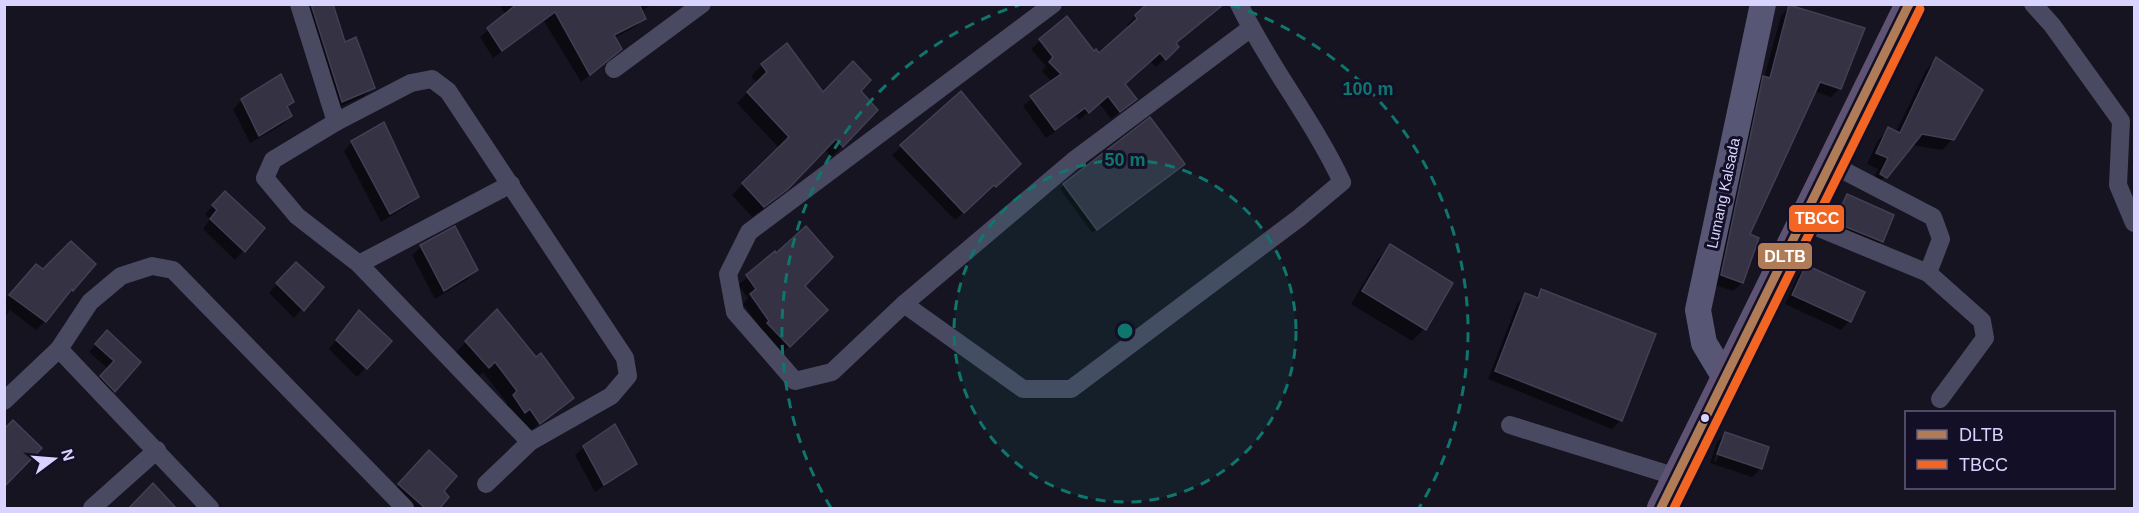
<svg xmlns="http://www.w3.org/2000/svg" width="2139" height="513" font-family="Helvetica,sans-serif">
<style>
.shadow{fill:#0007;fill-rule:evenodd}
.building{fill:#343243;stroke:#433f54;stroke-width:1.5}
.lines{fill:none;stroke-linecap:round;stroke-linejoin:round}
.street{stroke:#4a4962;stroke-width:18}
.secondary{stroke:#575674;stroke-width:26}
.primary{stroke:#5e5373;stroke-width:28}
.bus-1-casing{stroke:#130f26;stroke-width:14}
.bus-2-casing{stroke:#130f26;stroke-width:14}
.bus-1{stroke:#b07c57;stroke-width:9}
.bus-2{stroke:#f26522;stroke-width:9}
.ring{fill:none;stroke:#0f766e;stroke-width:3;stroke-dasharray:10 8}
.bus-dot{fill:#d9d4ff;stroke:#130f26;stroke-width:2}
.labels{text-anchor:middle;dominant-baseline:central;stroke-width:6;stroke-linejoin:round;paint-order:stroke}
.street-label{font-size:15px;fill:#d9d4ff;stroke:#130f26}
.centre{fill:#0f766e;stroke:#130f26;stroke-width:3}
.ring-label{font-size:18px;text-anchor:middle;font-weight:bold;fill:#0f766e;stroke:#130f26;stroke-width:6;stroke-linejoin:round;paint-order:stroke}
.line-badge{stroke:#130f26;stroke-width:2}
.badge-label{font-size:16px;text-anchor:middle;font-weight:bold;fill:#fff}
</style>
<rect width="100%" height="100%" fill="#161421"/>
<g class="shadow">
<polygon points="305,4 331,4 344,43 373,88 364,96 333,110"/>
<polygon points="499,4 652,4 641,12 644,19 635,27 614,38 612,57 581,82 544,21 493,58 480,37 506,15"/>
<polygon points="1789,7 1840,88 1831,97 1814,91 1748,235 1757,239 1742,283 1733,291 1713,284 1755,86 1764,78 1781,16"/>
<polygon points="1218,8 1175,44 1177,47 1156,67 1150,61 1123,85 1135,99 1111,119 1099,103 1079,120 1076,116 1046,138 1023,106 1052,82 1042,71 1046,66 1031,49 1066,18 1094,54 1099,55 1129,28 1127,25 1136,16"/>
<polygon points="1936,59 1953,139 1942,150 1911,145 1875,188 1870,185 1878,169 1867,164 1878,140 1889,129 1896,132 1926,70"/>
<polygon points="762,65 823,94 859,91 842,146 832,157 824,149 775,200 752,217 732,195 779,148 737,103 757,83 751,76"/>
<polygon points="961,93 1019,164 955,220 892,155"/>
<polygon points="242,100 292,102 287,108 291,116 282,125 250,143 233,109"/>
<polygon points="352,142 417,196 409,205 381,222 344,151"/>
<polygon points="1179,168 1092,233 1060,189 1064,185"/>
<polygon points="225,193 263,228 235,260 203,229 210,219 205,214"/>
<polygon points="1848,195 1881,241 1877,245 1831,226"/>
<polygon points="455,228 477,270 468,279 435,299 412,255 421,247"/>
<polygon points="71,243 72,290 45,321 36,330 10,310 4,319 4,300 28,274 43,271"/>
<polygon points="1391,246 1424,329 1412,341 1351,304 1378,259"/>
<polygon points="776,255 826,310 780,355 743,304 748,298 738,285"/>
<polygon points="1806,266 1863,293 1849,321 1841,330 1785,304 1798,275"/>
<polygon points="288,272 322,287 294,318 269,293"/>
<polygon points="1542,290 1621,420 1612,429 1488,379 1517,304 1525,295 1534,298"/>
<polygon points="497,311 572,398 528,433 503,407 507,403 483,372 478,377 455,353"/>
<polygon points="351,321 390,341 357,377 329,349"/>
<polygon points="100,340 138,362 107,398 94,384 108,369 89,352"/>
<path d="M1725,434L1761,468L1752,477L1710,463L1717,442ZM1720,442H1723L1716,462L1714,461Z"/>
<polygon points="584,447 635,464 595,492 575,455"/>
<polygon points="421,461 447,497 438,508 407,508 391,493"/>
<polygon points="153,485 174,508 130,508"/>
</g>
<g class="building">
<polygon points="311,4 333,4 345,42 356,37 375,88 342,102"/>
<polygon points="517,4 639,4 646,19 614,35 622,49 590,75 555,12 502,51 487,28"/>
<polygon points="1147,4 1224,4 1176,43 1179,47 1166,60 1160,53 1125,84 1137,99 1120,112 1108,96 1089,113 1085,108 1055,130 1030,96 1061,74 1049,62 1053,57 1039,39 1067,16 1094,51 1096,49 1099,53 1137,19 1135,15"/>
<polygon points="1789,5 1865,28 1841,89 1820,82 1750,234 1759,238 1743,283 1721,275 1763,76 1770,78"/>
<polygon points="787,43 823,92 853,61 871,80 861,91 878,110 843,147 836,139 788,189 764,207 742,183 789,137 747,92 767,72 761,64"/>
<polygon points="1936,57 1983,90 1954,140 1922,134 1887,178 1880,174 1888,158 1876,153 1888,127 1900,133"/>
<polygon points="281,74 294,102 287,106 292,116 259,136 241,99"/>
<polygon points="961,91 1021,164 996,187 994,185 964,213 900,145"/>
<polygon points="1150,117 1185,164 1097,230 1063,184"/>
<polygon points="384,122 419,197 390,214 351,141"/>
<polygon points="225,191 265,228 245,252 210,219 217,210 212,205"/>
<polygon points="1847,194 1894,215 1883,242 1834,222"/>
<polygon points="455,226 478,270 444,291 420,245"/>
<polygon points="806,226 833,257 805,286 828,310 790,347 767,323 769,321 750,294 756,289 746,275 775,251 776,253"/>
<polygon points="71,241 96,264 73,291 72,289 46,322 9,295 36,264 43,269"/>
<polygon points="1390,244 1453,283 1426,330 1362,291"/>
<polygon points="296,262 324,287 304,311 276,283"/>
<polygon points="1806,265 1865,292 1851,322 1792,295"/>
<polygon points="1541,289 1656,334 1622,421 1495,371 1525,293 1538,298"/>
<polygon points="497,309 536,357 541,353 574,398 540,424 530,409 525,413 513,395 517,391 495,362 489,368 465,341"/>
<polygon points="359,310 392,341 367,369 336,340"/>
<polygon points="107,330 141,362 115,392 100,376 114,361 95,344"/>
<polygon points="13,420 42,448 4,487 4,429"/>
<polygon points="615,424 637,464 604,485 583,446"/>
<polygon points="1725,432 1769,447 1762,469 1717,454"/>
<polygon points="429,450 457,476 444,491 449,497 440,508 425,508 398,484"/>
<polygon points="153,483 176,508 129,508"/>
</g>
<g class="lines">
<g class="street">
<polyline points="299,4 336,122"/>
<polyline points="1053,4 749,232 728,274 735,312 795,381 832,372 904,304 1073,161 1251,28"/>
<polyline points="2033,4 2052,25 2121,121 2118,185 2134,223"/>
<polyline points="614,69 702,4"/>
<polyline points="1831,164 1933,217 1941,239 1928,273 1982,321 1985,338 1940,399"/>
<polyline points="1802,221 1928,273"/>
<polyline points="359,264 511,184"/>
<path d="M904,304L1023,389H1071L1299,218L1342,182C1313,120 1269,66 1239,4"/>
<polyline points="59,349 210,508"/>
<polyline points="4,401 59,349 90,302 121,276 152,266 173,270 405,508"/>
<polyline points="1510,425 1677,477"/>
<polyline points="486,484 530,442 611,396 628,376 625,358 448,91 432,79 411,83 336,122 273,160 265,178 297,216 359,264 530,442"/>
<polyline points="92,508 157,450"/>
</g>
<polyline class="secondary" points="1725,378 1704,343 1698,310 1763,4"/>
<polyline class="primary" points="1661,508 1909,4"/>
<defs>
<polyline id="bus-1" points="1661,508 1909,4"/>
<polyline id="bus-2" points="1674,508 1920,9"/>
</defs>
<use href="#bus-1" class="bus-1-casing"/>
<use href="#bus-2" class="bus-2-casing"/>
<use href="#bus-1" class="bus-1"/>
<use href="#bus-2" class="bus-2"/>
</g>
<circle cx="1125" cy="331" r="171" fill="#0f766e" fill-opacity=".12"/>
<g class="ring">
<circle cx="1125" cy="331" r="171"/>
<path d="M831 508A343 343 0 0 1 1019 5M1231 5A343 343 0 0 1 1419 508"/>
</g>
<circle class="bus-dot" cx="1705" cy="418" r="5"/>
<g class="labels">
<g class="street-label">
<text transform="translate(1723 193) rotate(-78)">Lumang Kalsada</text>
</g>
</g>
<circle cx="1125" cy="331" r="9" class="centre"/>
<g class="ring-label">
<text x="1368" y="95">100 m</text>
<text x="1125" y="166">50 m</text>
</g>
<g class="line-badge">
<rect x="1788" y="204" width="57" height="29" rx="6" fill="#f26522"/>
<rect x="1757" y="242" width="56" height="28" rx="6" fill="#b07c57"/>
</g>
<g class="badge-label">
<text x="1817" y="224">TBCC</text>
<text x="1785" y="262">DLTB</text>
</g>
<rect width="2139" height="513" fill="none" stroke="#d9d4ff" stroke-width="12"/>
<rect x="1905" y="411" width="210" height="78" fill="#130f26" stroke="#625e7d" stroke-width="1.5"/>
<rect x="1917" y="430" width="30" height="9" fill="#b07c57" stroke="#625e7d" stroke-width="1.5"/>
<text x="1959" y="441" font-size="18" fill="#d9d4ff">DLTB</text>
<rect x="1917" y="460" width="30" height="9" fill="#f26522" stroke="#625e7d" stroke-width="1.5"/>
<text x="1959" y="471" font-size="18" fill="#d9d4ff">TBCC</text>
<g transform="translate(54 459) rotate(74)" stroke="#130f26" stroke-width="4.5" paint-order="stroke">
<path d="M0-4.5L10 22L0 15L-10 22Z" fill="#d9d4ff"/>
<text y="-9" font-size="16" font-weight="bold" text-anchor="middle" fill="#d9d4ff">N</text>
</g>
</svg>
